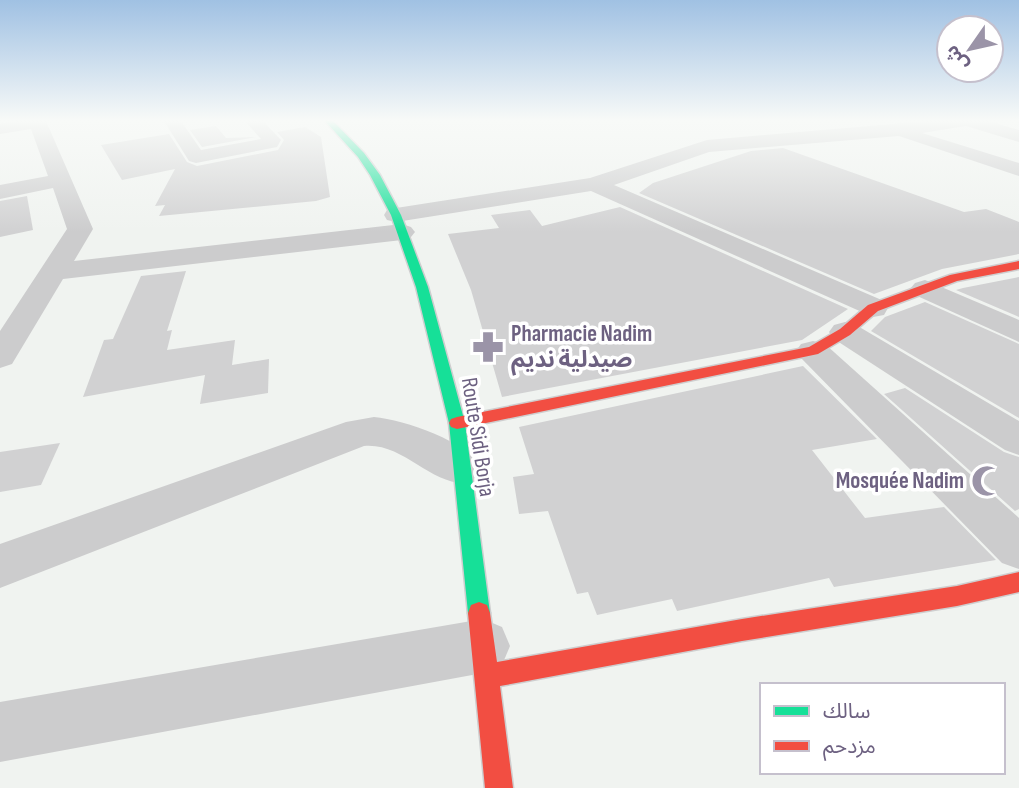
<svg xmlns="http://www.w3.org/2000/svg" width="1019" height="788" font-family="'Sofia Sans Condensed','Noto Sans Arabic',sans-serif">
<style>
.building{fill:#d1d1d2}
.lines{fill:none;stroke-linecap:round;stroke-linejoin:round}
.fast-casing{stroke:#cececf;stroke-width:3}
.jam-casing{stroke:#cececf;stroke-width:3}
.street{fill:#cccccd;fill-rule:evenodd}
.fast{fill:#16e098;fill-rule:evenodd}
.jam{fill:#f24e42;fill-rule:evenodd}
.labels{text-anchor:middle;dominant-baseline:central;stroke-width:7;stroke-linejoin:round;paint-order:stroke}
.poi-label{font-size:23px;font-weight:bold;fill:#6d6181;stroke:#fff;text-anchor:start}
.street-label{font-size:23px;fill:#6d6181;stroke:#fff}
</style>
<rect width="100%" height="100%" fill="#f0f3f0"/>
<g class="building">
<polygon points="216,126 226,138 256,137 202,147 190,130"/>
<polygon points="305,127 321,137 330,197 316,201 159,216 165,205 155,206 175,169 122,180 101,145 169,134 187,162 197,166 278,150 284,140 277,132"/>
<polygon points="783,148 964,212 986,209 1019,222 1019,254 942,269 874,294 639,193 653,183 751,151"/>
<polygon points="27,196 33,230 0,237 0,201"/>
<polygon points="620,207 848,309 802,340 502,397 471,290 448,234 499,228 491,215 530,210 542,226"/>
<polygon points="186,271 167,331 172,330 167,350 235,340 232,365 269,359 268,393 200,404 205,375 83,397 104,340 113,339 141,276"/>
<polygon points="1019,277 1019,317 956,290 963,288"/>
<polygon points="925,302 1019,344 1019,418 871,331 885,317"/>
<polygon points="803,366 877,439 812,450 865,518 944,507 996,560 834,587 829,578 677,611 672,599 597,615 588,592 577,594 548,511 519,514 513,477 534,474 519,427"/>
<polygon points="905,388 1004,452 1019,457 1019,509 1015,511 884,394"/>
<polygon points="60,443 41,485 0,492 0,452"/>
</g>
<g class="lines">
<defs>
<polygon id="fast" points="325,121 333,121 364,153 380,175 401,215 428,287 465,423 490,613 487,621 479,624 471,621 468,613 449,423 416,287 391,215 370,175 358,157"/>
<g id="jam">
<polygon points="1019,261 1019,269 957,281 878,311 850,335 818,354 457,429 451,427 449,423 451,419 457,417 809,347 840,329 868,305 950,275"/>
<polygon points="1019,572 1019,592 957,606 742,641 500,686 513,788 485,788 468,613 471,605 479,602 487,605 490,613 497,662 742,619 957,586"/>
</g>
</defs>
<use href="#fast" class="fast-casing"/>
<use href="#jam" class="jam-casing"/>
<g class="street">
<polygon points="15,121 46,121 93,229 74,261 402,224 411,227 415,232 411,237 402,240 63,279 12,364 0,368 0,331 67,229 53,188 0,199 0,185 48,176 31,129 0,134 0,124"/>
<polygon points="164,121 181,121 201,150 261,139 245,121 263,121 281,140 277,147 196,163 189,161"/>
<polygon points="927,121 988,121 1019,130 1019,142 966,126 922,133 1019,163 1019,176 899,136 709,152 614,185 884,301 888,308 884,315 873,317 591,191 396,222 387,220 384,215 387,210 396,208 590,178 707,140"/>
<polygon points="925,280 1019,320 1019,342 915,295 910,289 915,283"/>
<polygon points="845,322 856,325 1019,421 1019,455 1005,450 834,339 829,332 834,325"/>
<polygon points="813,341 825,344 1019,518 1019,569 1002,563 801,358 796,351 801,344"/>
<path d="M374,417C405,420 468,441 483,470L477,481C436,494 407,442 364,446L0,588V544L346,422Z"/>
<polygon points="483,619 502,627 510,646 502,665 483,673 0,762 0,702"/>
</g>
<use href="#fast" class="fast"/>
<use href="#jam" class="jam"/>
</g>
<linearGradient id="sky" x2="0" y2="1"><stop stop-color="#a0c1e3"/><stop offset="0.52" stop-color="#f8faf8"/><stop offset="1" stop-color="#f8faf8" stop-opacity="0"/></linearGradient>
<rect width="1019" height="232" fill="url(#sky)"/>
<defs>
<symbol id="pharmacy-bare" viewBox="-9 -9 18 18"><path d="M-2-6h4v4h4v4h-4v4h-4v-4h-4v-4h4Z" fill="#9b94a8" stroke="#fff" stroke-width="2.5" paint-order="stroke"/></symbol>
<symbol id="mosque-bare" viewBox="-9 -9 18 18"><path d="M3.5-4.9A6 6 0 1 0 3.5 4.9A5 5 0 1 1 3.5-4.9Z" fill="#9b94a8" stroke="#fff" stroke-width="2.5" paint-order="stroke"/></symbol>
</defs>
<g fill-rule="evenodd">
<use href="#pharmacy-bare" x="466" y="325" width="44" height="44"/>
<use href="#mosque-bare" x="965" y="459" width="44" height="44"/>
</g>
<g class="labels">
<g class="poi-label">
<text x="511" y="334">Pharmacie Nadim<tspan x="511" dy="26">صيدلية نديم</tspan></text>
<text x="964" y="481" text-anchor="end">Mosquée Nadim</text>
</g>
<g class="street-label">
<text transform="translate(478 437) rotate(81)">Route Sidi Borja</text>
</g>
</g>
<rect x="760" y="683" width="245" height="91" fill="#ffffff" stroke="#c5c0cd" stroke-width="2"/>
<rect x="774" y="706" width="35" height="10" fill="#16e098" stroke="#c5c0cd" stroke-width="2"/>
<text x="823" y="718" font-size="21" fill="#6d6181">سالك</text>
<rect x="774" y="741" width="35" height="10" fill="#f24e42" stroke="#c5c0cd" stroke-width="2"/>
<text x="823" y="753" font-size="21" fill="#6d6181">مزدحم</text>
<g transform="translate(970 49) rotate(236)"><circle r="33" fill="#ffffff" stroke="#c5c0cd" stroke-width="2"/>
<path d="M0-5L12 26L0 18L-12 26Z" fill="#9b94a8"/>
<text y="-10" font-size="19" font-weight="bold" text-anchor="middle" fill="#6d6181">ش</text>
</g>
</svg>
